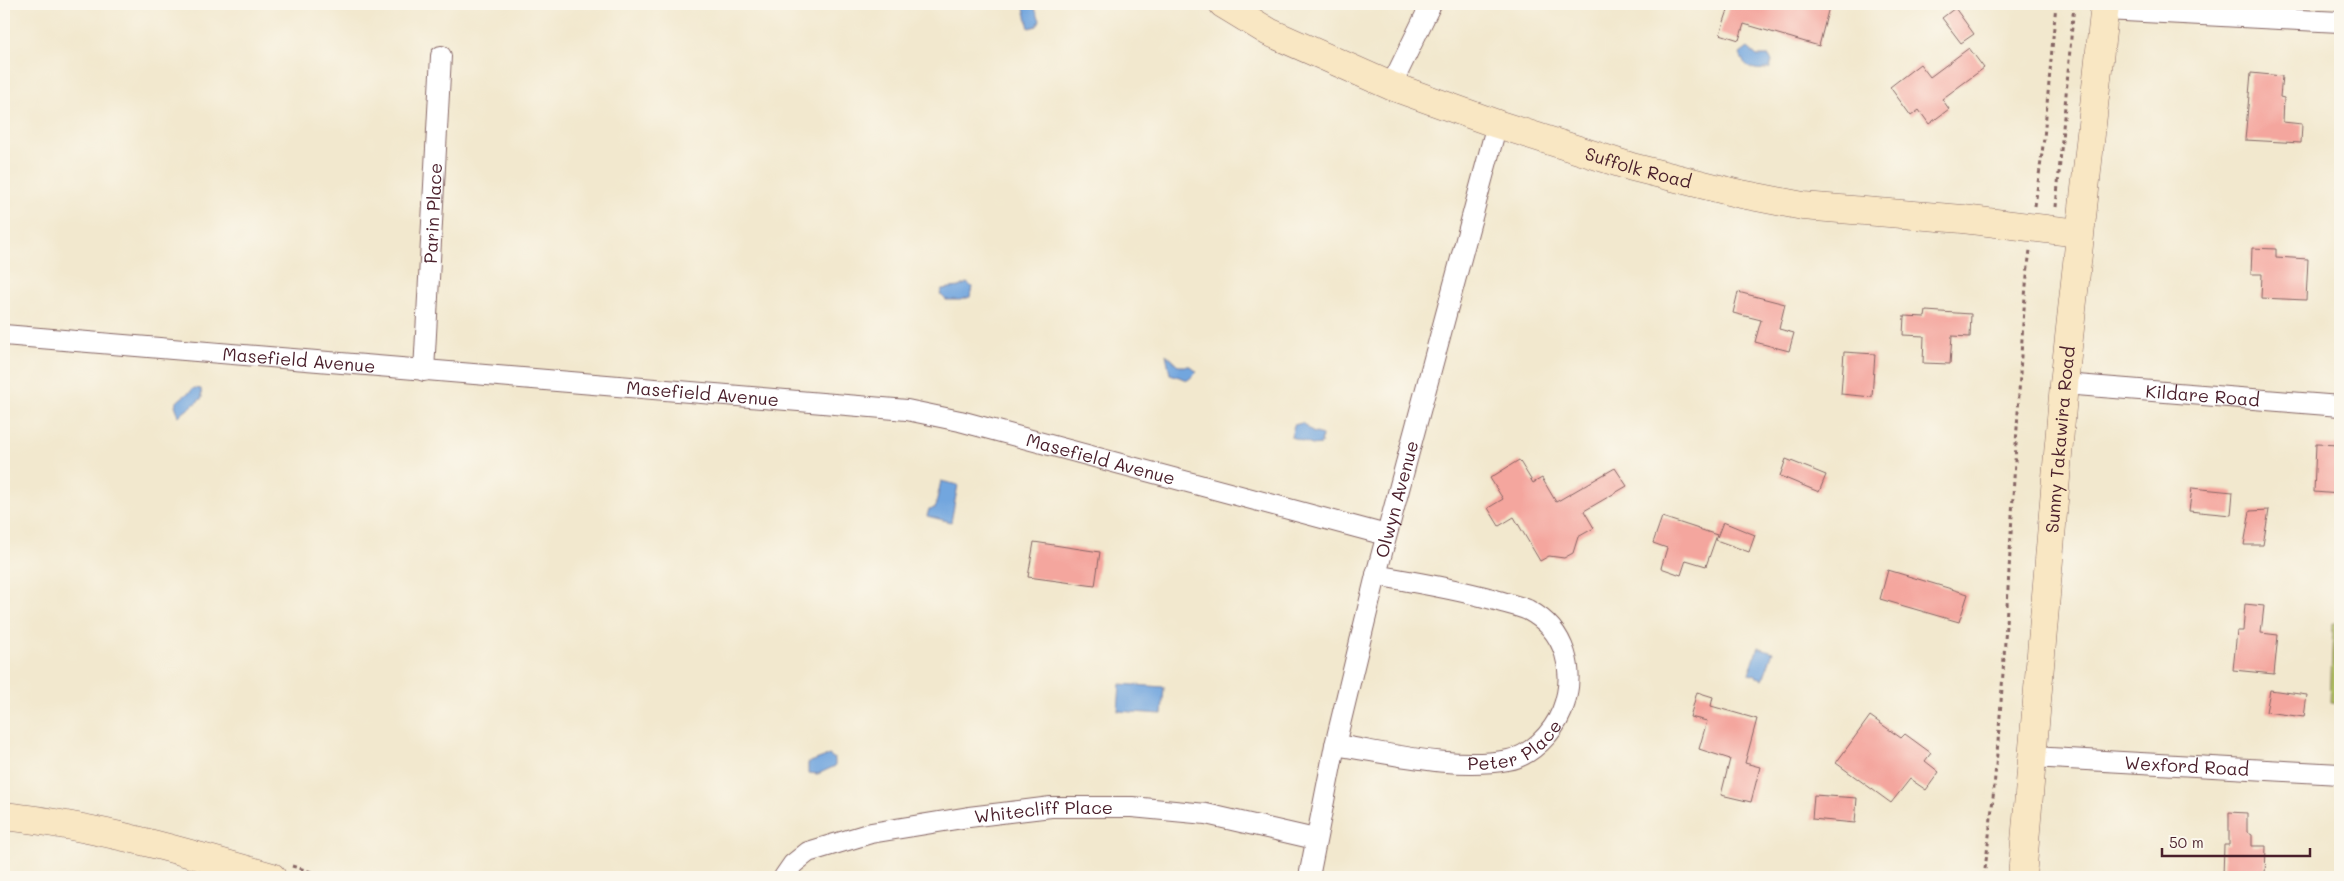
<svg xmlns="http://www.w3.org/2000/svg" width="2344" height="881" font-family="Mali,sans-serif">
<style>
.green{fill:#aebd60;stroke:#7c6e46}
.water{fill:#72a6de;stroke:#5e6284}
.building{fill:#f4a69e}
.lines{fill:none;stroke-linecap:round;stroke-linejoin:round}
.street-casing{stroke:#856564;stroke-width:22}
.secondary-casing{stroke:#856564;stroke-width:29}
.path{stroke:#856564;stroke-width:3;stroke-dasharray:4 4;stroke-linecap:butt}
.street{stroke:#fff;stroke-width:20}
.secondary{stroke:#f9e7c3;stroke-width:28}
.labels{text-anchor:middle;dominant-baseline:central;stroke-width:5;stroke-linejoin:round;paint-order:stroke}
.street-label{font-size:18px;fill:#4a1f2b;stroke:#fbf7ec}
</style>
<rect width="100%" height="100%" fill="#fbf7ec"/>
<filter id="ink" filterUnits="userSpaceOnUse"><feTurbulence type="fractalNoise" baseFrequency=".02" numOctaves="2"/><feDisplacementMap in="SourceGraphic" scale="10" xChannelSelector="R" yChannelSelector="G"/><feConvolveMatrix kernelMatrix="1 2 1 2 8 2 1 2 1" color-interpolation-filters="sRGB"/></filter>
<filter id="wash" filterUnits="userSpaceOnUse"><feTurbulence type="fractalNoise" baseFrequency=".0096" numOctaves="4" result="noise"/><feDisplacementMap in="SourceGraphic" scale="20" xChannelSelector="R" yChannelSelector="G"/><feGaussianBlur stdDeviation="1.12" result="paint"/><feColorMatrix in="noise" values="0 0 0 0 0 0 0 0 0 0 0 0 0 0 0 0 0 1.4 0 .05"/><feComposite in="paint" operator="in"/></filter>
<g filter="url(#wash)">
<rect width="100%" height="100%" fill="#f2e8ce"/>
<polygon class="green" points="2333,623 2340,623 2340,703 2330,702"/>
<g class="water">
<polygon points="1023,4 1038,4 1035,9 1040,20 1037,26 1029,28"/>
<path d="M1748,48L1757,56H1769L1772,61L1770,68C1756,72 1744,68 1740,54Z"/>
<polygon points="967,283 972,287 970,297 960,300 946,300 940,294 942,289 959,287"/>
<polygon points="1166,354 1179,366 1190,366 1197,372 1188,380 1170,374"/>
<path d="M194,388L201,389L202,398L179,416L175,405C179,397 189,394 194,388Z"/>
<polygon points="1302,423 1312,432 1322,435 1321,444 1312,445 1291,437 1294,425"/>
<polygon points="941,481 958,485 951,522 927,516 929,509 935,508"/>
<polygon points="1758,647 1773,652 1763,679 1749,674"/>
<polygon points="1120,684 1164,687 1162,714 1118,711"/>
<polygon points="829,755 835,759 835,766 818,774 808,773 808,763"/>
</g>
<g id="blocks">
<g class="building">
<polygon points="1730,4 1776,4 1790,8 1791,4 1815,4 1829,7 1819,46 1744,24 1739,40 1720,34"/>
<polygon points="1955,8 1974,34 1961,43 1942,18"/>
<polygon points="1969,48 1984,68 1942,99 1949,109 1929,124 1919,110 1911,116 1890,87 1920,64 1930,77"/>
<polygon points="2251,73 2282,76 2280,97 2284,98 2283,122 2302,124 2301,143 2245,140"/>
<polygon points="2252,248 2276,249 2276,257 2308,259 2306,300 2261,298 2262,274 2251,274"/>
<polygon points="1738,292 1785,304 1779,329 1794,333 1789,351 1755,342 1761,320 1733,313"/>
<polygon points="1926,311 1971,314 1970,337 1952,336 1950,364 1923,363 1924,336 1903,335 1904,316 1925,317"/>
<polygon points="1844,352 1875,354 1872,397 1841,394"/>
<polygon points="2316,444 2340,445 2340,494 2314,492"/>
<polygon points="1786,459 1826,475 1819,492 1780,476"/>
<polygon points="1519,460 1533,483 1542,478 1556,502 1615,468 1627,486 1584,511 1594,528 1578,537 1573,553 1564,558 1549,556 1540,561 1514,517 1499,526 1488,508 1503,499 1490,478"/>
<polygon points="2192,488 2233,492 2231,515 2189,511"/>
<polygon points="2269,510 2263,545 2244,545 2250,511"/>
<polygon points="1662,517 1717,535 1706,566 1686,560 1681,575 1661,568 1667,548 1653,543"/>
<polygon points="1723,522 1755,535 1749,552 1716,540"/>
<polygon points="1034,542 1100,552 1095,586 1028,577"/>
<polygon points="1888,570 1968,594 1959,622 1880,599"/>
<polygon points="2245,604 2264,606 2261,633 2278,635 2274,674 2233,670 2237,631 2243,631"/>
<polygon points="2270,690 2307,695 2304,717 2266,712"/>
<polygon points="1697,692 1713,697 1711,706 1757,719 1745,763 1760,767 1751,802 1721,795 1730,759 1699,749 1707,721 1690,717"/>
<polygon points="1870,716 1901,738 1905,734 1931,753 1925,761 1939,772 1926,790 1910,779 1891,803 1836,763"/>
<polygon points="1814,795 1857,798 1855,823 1812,819"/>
<polygon points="2229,812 2247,813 2247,832 2252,835 2252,846 2266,846 2265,877 2223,877 2224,845 2229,845"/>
</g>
</g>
</g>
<g filter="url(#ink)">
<use href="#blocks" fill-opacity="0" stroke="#856564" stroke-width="1"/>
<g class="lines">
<defs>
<g id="street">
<polyline points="2105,10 2340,22"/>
<polyline points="1391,86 1431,4"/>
<path id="s1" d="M4,335L907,410L960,421L1386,535"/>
<path id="s2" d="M424,371L441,56"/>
<path id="s3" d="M2064,384L2340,406"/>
<path id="s4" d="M1335,745C1388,753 1454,770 1508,760C1531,756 1553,733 1562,711C1577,672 1566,630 1528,610C1519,606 1508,604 1499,601C1459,589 1417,583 1376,575"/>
<path id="s5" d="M2032,757L2340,774"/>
<path id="s6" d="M784,877L793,864L808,852L871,833L969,817L1051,807H1132L1206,814L1315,839"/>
<path id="s7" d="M1309,877L1335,745L1376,575L1497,124"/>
</g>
<g id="secondary">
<path id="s8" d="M1223,4L1269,32L1391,86L1497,124L1632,167L1736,193L1803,206L1963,219L2079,233"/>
<path d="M4,816C96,826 183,851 272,877"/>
<path id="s9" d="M2022,877L2064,384L2105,4"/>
</g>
</defs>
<use href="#street" class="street-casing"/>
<use href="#secondary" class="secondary-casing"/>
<g class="path">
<polyline points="2035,206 2044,138 2056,4"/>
<polyline points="2056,207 2074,4"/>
<polyline points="292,866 328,877"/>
<path d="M1984,877C2004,723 2008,567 2018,412C2021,358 2023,303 2030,250"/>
</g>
<use href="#street" class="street"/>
<use href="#secondary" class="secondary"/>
</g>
</g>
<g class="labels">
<g class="street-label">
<text stroke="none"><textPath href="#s8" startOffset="448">Suffolk Road</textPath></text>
<text stroke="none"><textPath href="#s2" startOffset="158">Parin Place</textPath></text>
<text stroke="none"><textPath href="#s1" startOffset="296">Masefield Avenue</textPath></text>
<text stroke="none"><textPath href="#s1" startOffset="701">Masefield Avenue</textPath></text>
<text stroke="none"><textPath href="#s3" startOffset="139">Kildare Road</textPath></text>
<text stroke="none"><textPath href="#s9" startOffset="439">Sunny Takawira Road</textPath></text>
<text stroke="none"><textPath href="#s1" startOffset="1106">Masefield Avenue</textPath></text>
<text stroke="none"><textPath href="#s7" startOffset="388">Olwyn Avenue</textPath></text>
<text stroke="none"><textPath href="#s4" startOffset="186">Peter Place</textPath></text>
<text stroke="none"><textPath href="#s5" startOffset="155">Wexford Road</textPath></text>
<text stroke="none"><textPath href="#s6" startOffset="275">Whitecliff Place</textPath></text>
</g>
</g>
<rect width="2344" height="881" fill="none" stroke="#fbf7ec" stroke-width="20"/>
<path d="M2162 848v8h148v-8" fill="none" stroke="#4a1f2b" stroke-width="2.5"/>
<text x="2169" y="848" font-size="15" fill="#4a1f2b" stroke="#fbf7ec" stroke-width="4" paint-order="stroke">50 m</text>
</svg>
